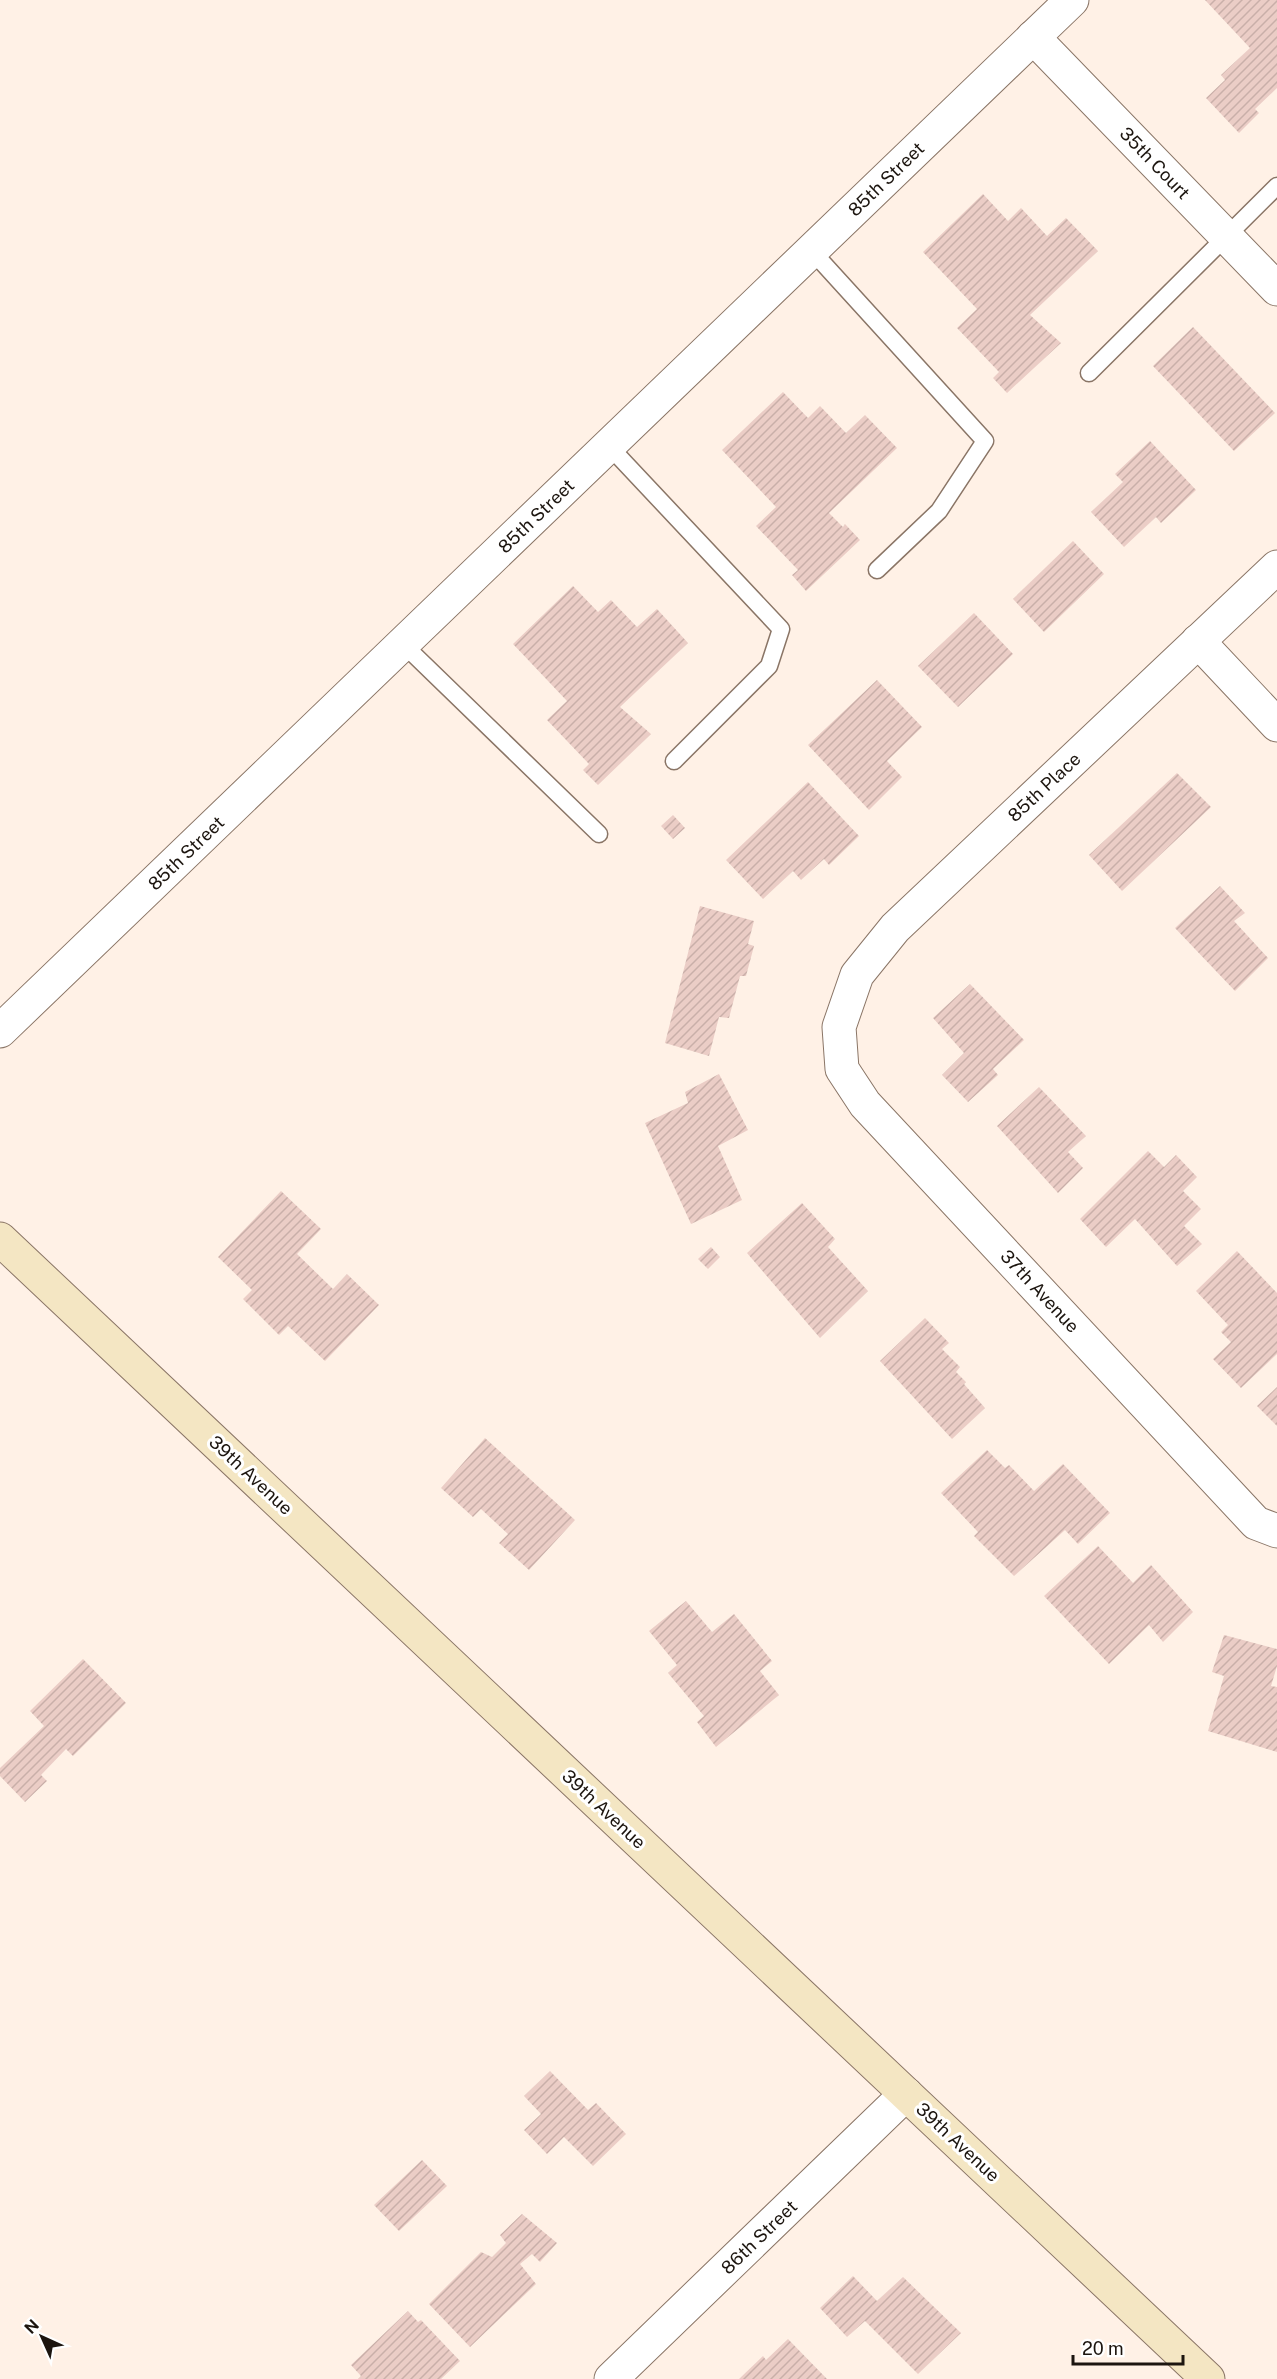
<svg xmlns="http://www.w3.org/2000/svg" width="1277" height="2379" font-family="'Public Sans',sans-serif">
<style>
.building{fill:url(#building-hatch)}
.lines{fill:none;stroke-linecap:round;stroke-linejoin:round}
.service-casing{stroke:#8a7566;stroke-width:19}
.minor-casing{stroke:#8a7566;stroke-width:35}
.tertiary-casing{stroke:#8a7566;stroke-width:35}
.secondary-casing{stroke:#8a7566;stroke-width:35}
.service{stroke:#fff;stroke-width:16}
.minor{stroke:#fff;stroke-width:33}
.tertiary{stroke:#fff;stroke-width:33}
.secondary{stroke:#f4e6c3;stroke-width:33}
.labels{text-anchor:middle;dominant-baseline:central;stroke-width:6;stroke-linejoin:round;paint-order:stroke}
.street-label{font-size:18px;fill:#1c150f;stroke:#fff}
</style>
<defs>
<pattern id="building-hatch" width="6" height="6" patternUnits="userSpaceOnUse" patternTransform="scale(1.5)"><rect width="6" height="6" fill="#ebcdc6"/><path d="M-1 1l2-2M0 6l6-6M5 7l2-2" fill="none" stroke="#c9afa9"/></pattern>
</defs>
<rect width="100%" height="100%" fill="#fff1e6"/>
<g class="building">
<polygon points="1205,0 1277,0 1277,88 1255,109 1259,113 1239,133 1206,98 1225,80 1221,75 1250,48"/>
<polygon points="983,194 1008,221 1021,208 1047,236 1066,218 1098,251 1030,315 1061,343 1007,393 993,378 999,372 957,328 977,309 923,252"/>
<polygon points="1193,327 1275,413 1234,451 1153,366"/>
<polygon points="783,392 808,418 820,406 846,433 865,415 897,448 829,513 843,527 845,524 860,540 806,591 792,575 798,570 756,526 776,507 722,450"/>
<polygon points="1150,441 1196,490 1161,523 1156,517 1124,547 1091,512 1123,482 1115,474"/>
<polygon points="1073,541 1104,574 1044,632 1013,599"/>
<polygon points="573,586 598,612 611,600 637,627 657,609 688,643 620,707 651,734 598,785 583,770 589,764 547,720 567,701 513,644"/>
<polygon points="974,613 1013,654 958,707 918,666"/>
<polygon points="877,680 922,727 887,761 902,777 869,810 808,745"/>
<polygon points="1177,773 1211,807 1122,891 1089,855"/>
<polygon points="808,782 859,836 829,865 824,859 801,880 793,871 763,899 726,860"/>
<polygon points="673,815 685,828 673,839 661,826"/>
<polygon points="1220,886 1245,913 1234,921 1268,958 1235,991 1175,928"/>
<polygon points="700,906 754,921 748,944 754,946 746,976 740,976 729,1018 719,1017 709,1056 665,1043"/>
<polygon points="970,984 1024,1040 993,1069 998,1075 968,1102 942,1075 964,1053 933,1018"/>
<polygon points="719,1074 748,1130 718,1146 742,1200 691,1224 645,1123 688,1103 685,1092"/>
<polygon points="1039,1087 1086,1136 1068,1152 1083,1168 1058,1193 997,1126"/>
<polygon points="1148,1151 1164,1167 1176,1155 1197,1177 1183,1191 1201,1209 1184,1226 1202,1244 1177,1266 1135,1219 1106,1247 1080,1219"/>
<polygon points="281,1191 321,1229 297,1254 333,1289 347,1274 379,1305 325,1361 288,1326 279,1335 243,1299 252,1290 218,1257"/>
<polygon points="802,1203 835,1239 828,1247 868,1291 820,1338 747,1253"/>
<polygon points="711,1247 720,1257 708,1269 698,1259"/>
<polygon points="1237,1251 1277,1293 1277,1354 1241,1388 1213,1359 1231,1342 1221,1332 1228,1325 1196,1291"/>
<polygon points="925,1318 949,1343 942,1349 960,1367 956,1372 966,1382 964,1384 985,1408 952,1439 880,1361"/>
<polygon points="1277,1387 1277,1426 1257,1406"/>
<polygon points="485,1438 575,1520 529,1570 499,1543 508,1534 481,1509 473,1517 441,1488"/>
<polygon points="987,1450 1005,1468 1009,1465 1034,1491 1063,1464 1110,1513 1078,1544 1065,1530 1014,1576 974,1536 978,1532 941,1493"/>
<polygon points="1098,1546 1133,1583 1151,1565 1193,1612 1163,1642 1149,1625 1109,1664 1044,1596"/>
<polygon points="686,1601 712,1632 734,1614 772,1661 760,1671 779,1695 716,1747 697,1722 704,1716 668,1673 677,1665 649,1631"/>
<polygon points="1224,1635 1277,1649 1277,1666 1271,1686 1277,1687 1277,1752 1208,1731 1224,1676 1212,1672"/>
<polygon points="83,1659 126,1703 73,1756 66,1749 41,1775 47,1781 25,1802 0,1776 0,1768 44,1726 30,1711"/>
<polygon points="550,2071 588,2110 596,2103 626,2134 593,2166 564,2137 547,2154 524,2130 541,2114 524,2096"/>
<polygon points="422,2160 447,2186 399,2231 374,2205"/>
<polygon points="522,2214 557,2243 540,2262 532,2254 520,2264 536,2284 470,2347 429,2304 481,2252 492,2257 506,2243 500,2235"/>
<polygon points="853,2276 877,2301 903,2277 961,2333 918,2374 865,2321 847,2337 820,2308"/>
<polygon points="408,2311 418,2322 421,2320 460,2361 441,2379 358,2379 361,2376 351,2365"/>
<polygon points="788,2339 827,2379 739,2379 763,2356 766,2360"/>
</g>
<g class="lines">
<defs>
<g id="service">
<polyline points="812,251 985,441 939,511 877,570"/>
<polyline points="1089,373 1277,186"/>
<polyline points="609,446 781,629 769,666 674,761"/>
<polyline points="403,644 599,834"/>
</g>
<g id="minor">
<polyline points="1033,37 1277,289"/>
<polyline points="1277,567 895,928 857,975 839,1027 842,1069 865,1104 1256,1523 1277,1531"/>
<polyline points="1198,641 1277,725"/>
<polyline points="611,2379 906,2094"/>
</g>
<polyline id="tertiary" points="0,1031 1072,0"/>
<polyline id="secondary" points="0,1239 1208,2379"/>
</defs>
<use href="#service" class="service-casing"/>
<use href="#minor" class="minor-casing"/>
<use href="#tertiary" class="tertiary-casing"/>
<use href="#secondary" class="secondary-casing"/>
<use href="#service" class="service"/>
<use href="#minor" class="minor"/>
<use href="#tertiary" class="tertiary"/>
<use href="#secondary" class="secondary"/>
</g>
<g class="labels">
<g class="street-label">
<text transform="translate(1155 163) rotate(46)">35th Court</text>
<text transform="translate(886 179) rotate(-44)">85th Street</text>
<text transform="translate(536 516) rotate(-44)">85th Street</text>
<text transform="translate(1044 787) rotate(-43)">85th Place</text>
<text transform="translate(186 853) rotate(-44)">85th Street</text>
<text transform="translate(1040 1291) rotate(47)">37th Avenue</text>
<text transform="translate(251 1475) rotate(43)">39th Avenue</text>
<text transform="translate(604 1809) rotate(43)">39th Avenue</text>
<text transform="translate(958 2142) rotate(43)">39th Avenue</text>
<text transform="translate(759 2237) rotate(-44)">86th Street</text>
</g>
</g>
<g transform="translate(42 2337) rotate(315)" stroke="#ffffff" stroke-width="4.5" paint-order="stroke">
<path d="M0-4.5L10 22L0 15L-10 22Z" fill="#1c150f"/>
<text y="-9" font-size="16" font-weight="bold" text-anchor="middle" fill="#1c150f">N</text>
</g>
<path d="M1073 2355v9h110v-9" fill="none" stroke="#1c150f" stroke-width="3"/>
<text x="1082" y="2355" font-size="18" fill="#1c150f" stroke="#ffffff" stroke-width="4.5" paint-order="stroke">20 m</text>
</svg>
